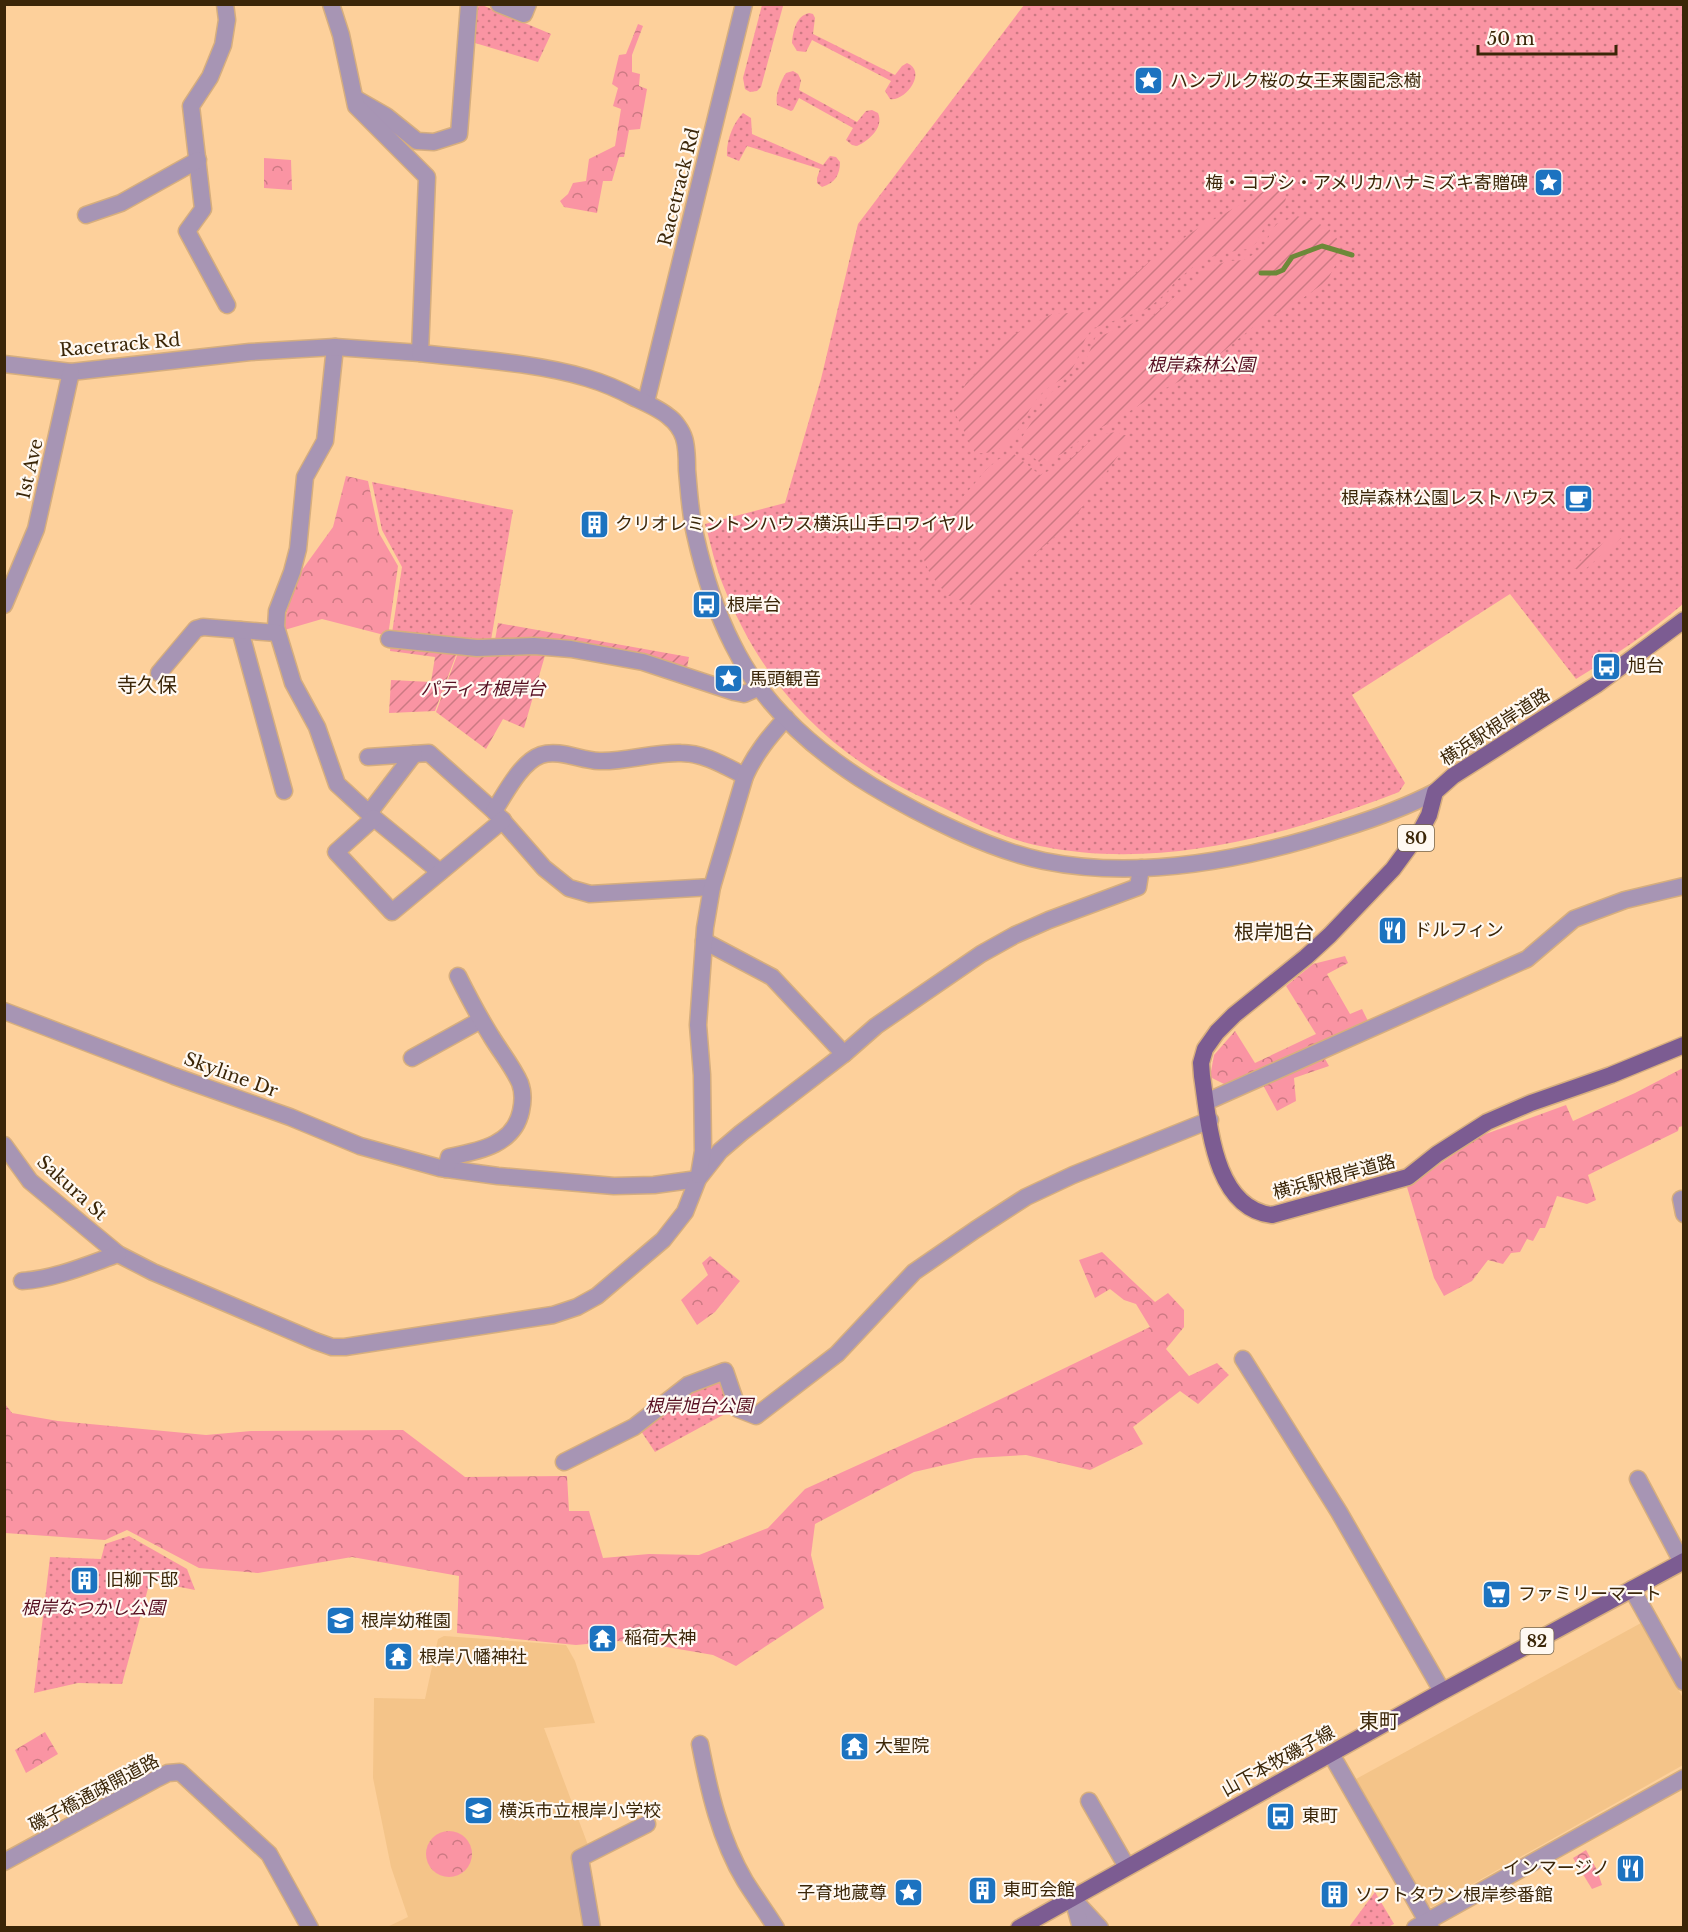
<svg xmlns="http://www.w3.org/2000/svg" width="1688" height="1932" font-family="'Libre Baskerville','Noto Sans JP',serif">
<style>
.built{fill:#f4c489}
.grass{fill:url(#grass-dots)}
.forest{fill:url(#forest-crowns)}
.garden{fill:url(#garden-furrows)}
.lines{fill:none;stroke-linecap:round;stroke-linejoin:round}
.stream{stroke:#6d8939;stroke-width:5}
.minor-casing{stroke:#d6ae7e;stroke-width:19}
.tertiary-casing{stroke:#d6ae7e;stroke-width:19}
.primary-casing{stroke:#d6ae7e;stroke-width:19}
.minor{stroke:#a795b4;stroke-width:16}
.tertiary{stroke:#a795b4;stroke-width:16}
.primary{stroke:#7c5c92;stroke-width:16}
.labels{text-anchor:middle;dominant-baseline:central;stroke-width:4.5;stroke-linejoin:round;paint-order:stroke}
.shield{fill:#fff9f2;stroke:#76654e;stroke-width:1.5}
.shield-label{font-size:16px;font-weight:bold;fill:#3b2608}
.poi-label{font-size:18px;fill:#3b2608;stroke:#fff9f2;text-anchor:start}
.street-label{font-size:18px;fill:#3b2608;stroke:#fff9f2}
.park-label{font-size:18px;font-style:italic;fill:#570f22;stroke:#fff9f2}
.neighbourhood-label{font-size:20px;fill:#3b2608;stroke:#fff9f2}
</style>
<defs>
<pattern id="grass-dots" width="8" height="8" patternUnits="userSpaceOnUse" patternTransform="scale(1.5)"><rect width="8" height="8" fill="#fa94a3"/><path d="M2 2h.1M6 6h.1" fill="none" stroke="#cc7983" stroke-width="1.8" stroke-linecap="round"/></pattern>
<pattern id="forest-crowns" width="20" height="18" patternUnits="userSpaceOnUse" patternTransform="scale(1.5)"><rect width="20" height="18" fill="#fa94a3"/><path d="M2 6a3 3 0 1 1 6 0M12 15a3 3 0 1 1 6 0" fill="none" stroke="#cc7983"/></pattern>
<pattern id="garden-furrows" width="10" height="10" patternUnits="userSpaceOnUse" patternTransform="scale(1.5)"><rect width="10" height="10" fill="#fa94a3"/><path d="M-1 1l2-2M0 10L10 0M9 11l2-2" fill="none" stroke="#cc7983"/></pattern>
</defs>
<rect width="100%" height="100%" fill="#fdd09b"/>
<g class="built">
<polygon points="1641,1623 1683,1698 1683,1765 1432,1907 1426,1905 1356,1779"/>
<polygon points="444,1636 566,1645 575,1661 595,1723 544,1728 588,1845 588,1927 387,1927 408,1917 391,1867 373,1778 374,1698 425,1699 438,1639"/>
</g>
<g class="grass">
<polygon points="482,5 551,34 538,62 475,43 475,8"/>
<polygon points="762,5 783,5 783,6 761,87 757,91 750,92 745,89 743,78"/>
<path d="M1024,5H1683V604C1650,632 1614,656 1576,679L1510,594L1352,695L1405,783L1399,792C1287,835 1161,871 1040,846C999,838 964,817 927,800C828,754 763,686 723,585C715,566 711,544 705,524L785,503L821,379L858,224Z"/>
<path d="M809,13L813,14L815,18L813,34L895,75L902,66L907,63C928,72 905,102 890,99L885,91L891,81L812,40L806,52L797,51L792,43C793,31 796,16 809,13Z"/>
<path d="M793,71L798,74L801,80L799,90L857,122L866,111L872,110L878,113C884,127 870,140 857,146L852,145L846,140L853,128L799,98L793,110L791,111L777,105C775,95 780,82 786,73Z"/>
<path d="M743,113L751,118L752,134L823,165L830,156L836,157L840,162C840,175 835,183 822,187L817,183V178L820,169L747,146L739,161L727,156C726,141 733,123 743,113Z"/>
<polygon points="372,482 513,510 491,640 476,643 392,633 402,567 382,530"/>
<polygon points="723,1376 734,1409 655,1452 639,1428 690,1388"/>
<polygon points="129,1536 187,1569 195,1590 150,1581 122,1684 78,1683 34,1693 50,1557 101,1559 105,1544"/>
<polygon points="1375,1892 1394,1924 1388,1927 1349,1927"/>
</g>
<g class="forest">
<polygon points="638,24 643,26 632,55 632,72 640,74 639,86 647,89 640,129 629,130 624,157 619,157 612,181 603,181 597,213 564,207 560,201 568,194 573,183 586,181 589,159 615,146 621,109 613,106 618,88 612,84 619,55 626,54"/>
<polygon points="264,158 291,160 292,190 264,188"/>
<polygon points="346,476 368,481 379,533 398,566 388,636 322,619 281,631 294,589 302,570 333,527"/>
<polygon points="1345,956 1348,963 1327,974 1350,1014 1362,1009 1368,1021 1226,1085 1210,1077 1214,1055 1235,1031 1255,1063 1316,1034 1286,986 1313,964"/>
<polygon points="1324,1057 1329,1066 1294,1078 1296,1101 1277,1111 1263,1085"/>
<polygon points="1683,1068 1683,1126 1679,1127 1678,1131 1588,1175 1596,1200 1587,1204 1557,1196 1545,1228 1540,1228 1533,1241 1527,1239 1520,1252 1511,1253 1503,1264 1488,1260 1472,1281 1444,1296 1434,1278 1407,1187 1480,1136 1566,1105 1573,1121 1635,1093"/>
<polygon points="1102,1252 1155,1302 1168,1293 1184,1310 1184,1327 1166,1349 1189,1376 1217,1363 1229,1375 1198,1404 1180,1391 1133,1427 1143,1444 1090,1470 1026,1455 975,1458 914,1472 815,1524 811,1555 824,1608 736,1666 713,1655 661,1646 619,1641 576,1645 457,1633 459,1576 352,1557 258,1573 199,1568 127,1530 105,1540 5,1533 5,1404 12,1413 58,1421 206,1435 251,1431 403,1430 465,1477 567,1476 569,1511 589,1511 603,1558 649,1554 699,1555 768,1528 805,1489 953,1422 1150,1327 1136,1304 1124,1300 1110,1289 1095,1298 1079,1260"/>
<polygon points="710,1256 740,1281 715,1312 697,1325 681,1300 708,1275 702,1263"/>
<polygon points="45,1732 58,1754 26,1773 15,1750"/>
<circle cx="449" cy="1854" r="23"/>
<polygon points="1586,1850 1597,1870 1602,1885 1592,1889 1573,1858"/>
</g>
<g class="garden">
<path d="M1275,185L1280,187L1286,197L1285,203L1267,222L1256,243L1248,249L1223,253L1200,261L1175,282L1167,292L1149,308L1094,328C1081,339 1081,356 1072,369C1065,380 1052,383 1043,392C1020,415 1017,457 975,453L951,405L959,396L966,383L1011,336L1052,314L1087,312L1109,297L1150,261L1165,251L1197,229Z"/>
<polygon points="1297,216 1314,221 1329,229 1338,240 1339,258 1327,281 1293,305 1257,324 1198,372 1166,388 1119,418 1085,436 1065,452 1042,464 1023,450 1019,442 1049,394 1074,378 1084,365 1095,338 1154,315 1209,267 1229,261 1244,260 1261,250 1276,224"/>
<polygon points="1115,432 1131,437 1071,523 974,606 947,595 930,574 919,548 987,469 999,459 1014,454 1040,475 1067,462 1096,436"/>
<polygon points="1618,532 1621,538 1582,572 1572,567"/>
<polygon points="498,623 689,657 686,673 495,640"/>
<polygon points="391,640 458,650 435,711 389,713 391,680 431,682 435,657 390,651"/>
<polygon points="459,650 546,652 524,728 503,719 486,749 436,712"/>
</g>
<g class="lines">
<polyline class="stream" points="1261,273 1276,273 1283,270 1292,257 1322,246 1352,255"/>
<defs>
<g id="minor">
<polyline points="225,4 227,20 223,45 210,77 191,106 203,209 187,231 227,305"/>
<polyline points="499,4 524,14 528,4"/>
<polyline points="358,100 386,116 417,141 434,142 459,134 469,4"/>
<polyline points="86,215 121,203 198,160"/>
<polyline points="335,347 325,441 305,477 298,549 292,572 277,611 276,627 293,683 317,727 337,784 374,818 440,872"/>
<polyline points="4,364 71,372 250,352 335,347 420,353 427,177 356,106 341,35 331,4"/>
<polyline points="646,402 744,4"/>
<polyline points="4,605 36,529 71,372"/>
<polyline points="240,630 284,791"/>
<polyline points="389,639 477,648 534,646 571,649 643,662 734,692 744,694 760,687"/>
<polyline points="159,673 196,629 203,627 277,633"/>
<polyline points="368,757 429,753 494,811 544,868 569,888 590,894 712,887"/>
<path d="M494,811C505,794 521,762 541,755C559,749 580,760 599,761C626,762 654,752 681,753C704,753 725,766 745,776"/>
<polyline points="369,813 414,754"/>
<polyline points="374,818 336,852 392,912 503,820"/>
<polyline points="4,1011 174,1076 290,1117 360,1146 440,1168 498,1176 614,1186 654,1185 698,1179"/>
<polyline points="844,1054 876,1026 981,954 1015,935 1049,920 1138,887 1141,868"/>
<polyline points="412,1058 481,1020"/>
<polyline points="1206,1102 1527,959 1574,919 1625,900 1684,886"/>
<polyline points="4,1145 30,1181 118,1254 153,1272 315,1341 332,1347 345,1347 553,1315 577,1307 597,1296 663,1240 685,1212 698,1179 720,1151 741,1133 844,1054 772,977 704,941"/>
<path d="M446,1169L449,1157C479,1151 514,1145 521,1111C523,1102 523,1091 520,1083C513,1067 500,1051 491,1036C479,1017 468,996 458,976"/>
<path d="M699,1175L703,1151L702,1075L698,1025L705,928L712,887L745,776C755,754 769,737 786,718"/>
<polyline points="1681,1199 1684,1214"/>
<path d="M22,1281C55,1279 87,1265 118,1254"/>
<polyline points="1243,1359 1339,1512 1442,1691"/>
<polyline points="564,1462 634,1427 688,1385 725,1371 738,1409 756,1416 837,1354 914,1272 975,1230 1026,1197 1073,1175 1210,1120"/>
<polyline points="1638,1479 1682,1562"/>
<polyline points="1632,1589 1684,1682"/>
<path d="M700,1744C709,1791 720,1839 745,1881C755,1897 766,1912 776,1928"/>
<polyline points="1331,1754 1431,1928"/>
<polyline points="1089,1801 1127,1867"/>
<polyline points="4,1862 158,1778 168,1773 180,1772 269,1854 310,1928"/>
<polyline points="1073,1899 1100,1928"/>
<polyline points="1073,1899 1081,1928"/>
<polyline points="592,1928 580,1858 647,1824"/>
<polyline points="1415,1928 1684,1778"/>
</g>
<path id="tertiary" d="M420,353C473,359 537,363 587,378C604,383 620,390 635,398C646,403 660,409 669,417C675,421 682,431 684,438C687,447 687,460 687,470C689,491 690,513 695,534C703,570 716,612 733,645C763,706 815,751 872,786C920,815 990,850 1044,861C1143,881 1250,859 1344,828C1376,818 1406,807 1435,792"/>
<g id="primary">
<path d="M1684,620L1596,685L1453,776L1435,792L1429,815L1420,832L1393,869L1330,935L1306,957L1234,1015L1217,1032L1205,1049L1201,1063L1202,1076C1209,1122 1213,1208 1272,1215L1408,1177L1437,1154L1487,1122L1531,1103L1611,1075L1684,1045"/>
<polyline points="1019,1928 1434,1696 1684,1561"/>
</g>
</defs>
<use href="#minor" class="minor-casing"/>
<use href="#tertiary" class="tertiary-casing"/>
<use href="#primary" class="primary-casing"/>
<use href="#minor" class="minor"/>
<use href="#tertiary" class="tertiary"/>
<use href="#primary" class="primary"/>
</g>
<defs>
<symbol id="sight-square" viewBox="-11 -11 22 22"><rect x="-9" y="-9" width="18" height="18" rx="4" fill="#1c73c0" stroke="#fff9f2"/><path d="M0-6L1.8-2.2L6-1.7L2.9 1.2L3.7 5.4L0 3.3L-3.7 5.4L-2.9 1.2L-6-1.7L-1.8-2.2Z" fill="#fff"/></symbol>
<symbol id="cafe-square" viewBox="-11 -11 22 22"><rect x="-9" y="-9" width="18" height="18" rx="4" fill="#1c73c0" stroke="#fff9f2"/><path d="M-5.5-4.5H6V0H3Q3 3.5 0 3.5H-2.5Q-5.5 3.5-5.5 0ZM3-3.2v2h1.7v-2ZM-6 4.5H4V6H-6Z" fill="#fff"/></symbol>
<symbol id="building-square" viewBox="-11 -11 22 22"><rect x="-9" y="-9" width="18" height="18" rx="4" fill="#1c73c0" stroke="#fff9f2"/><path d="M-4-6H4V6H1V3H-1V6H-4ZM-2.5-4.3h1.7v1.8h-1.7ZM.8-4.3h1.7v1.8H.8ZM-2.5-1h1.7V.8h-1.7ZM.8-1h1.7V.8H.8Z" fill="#fff"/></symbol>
<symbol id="bus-square" viewBox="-11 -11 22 22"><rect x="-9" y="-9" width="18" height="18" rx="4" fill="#1c73c0" stroke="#fff9f2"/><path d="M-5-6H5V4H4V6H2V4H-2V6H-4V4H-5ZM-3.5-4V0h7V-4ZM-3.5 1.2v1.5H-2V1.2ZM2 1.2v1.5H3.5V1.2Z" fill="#fff"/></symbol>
<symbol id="restaurant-square" viewBox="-11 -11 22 22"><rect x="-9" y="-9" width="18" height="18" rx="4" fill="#1c73c0" stroke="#fff9f2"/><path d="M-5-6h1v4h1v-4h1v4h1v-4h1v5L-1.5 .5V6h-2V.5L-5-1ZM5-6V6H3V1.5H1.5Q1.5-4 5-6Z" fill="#fff"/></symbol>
<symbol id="supermarket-square" viewBox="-11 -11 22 22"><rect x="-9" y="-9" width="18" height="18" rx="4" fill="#1c73c0" stroke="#fff9f2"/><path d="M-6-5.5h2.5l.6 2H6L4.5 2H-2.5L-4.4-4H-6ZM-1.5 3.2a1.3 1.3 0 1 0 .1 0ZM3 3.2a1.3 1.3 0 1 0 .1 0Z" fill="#fff"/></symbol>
<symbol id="school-square" viewBox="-11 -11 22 22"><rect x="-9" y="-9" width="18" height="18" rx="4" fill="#1c73c0" stroke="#fff9f2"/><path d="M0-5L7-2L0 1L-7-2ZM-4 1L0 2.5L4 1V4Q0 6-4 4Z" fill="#fff"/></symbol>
<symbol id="temple-square" viewBox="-11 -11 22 22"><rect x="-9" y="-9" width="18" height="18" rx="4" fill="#1c73c0" stroke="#fff9f2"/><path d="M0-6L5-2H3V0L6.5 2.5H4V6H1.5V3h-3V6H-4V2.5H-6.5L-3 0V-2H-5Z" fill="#fff"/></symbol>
</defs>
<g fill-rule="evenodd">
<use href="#sight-square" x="1132" y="64" width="33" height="33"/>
<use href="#sight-square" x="1532" y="166" width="33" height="33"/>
<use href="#cafe-square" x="1562" y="482" width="33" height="33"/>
<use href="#building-square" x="578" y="508" width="33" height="33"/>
<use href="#bus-square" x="690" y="588" width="33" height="33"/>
<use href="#bus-square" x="1590" y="650" width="33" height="33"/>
<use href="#sight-square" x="712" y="662" width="33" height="33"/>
<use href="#restaurant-square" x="1376" y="914" width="33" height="33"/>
<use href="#building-square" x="68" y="1564" width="33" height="33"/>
<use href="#supermarket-square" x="1480" y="1578" width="33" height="33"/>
<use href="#school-square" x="324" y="1604" width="33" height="33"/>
<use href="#temple-square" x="586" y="1622" width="33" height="33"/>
<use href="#temple-square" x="382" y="1640" width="33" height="33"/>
<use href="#temple-square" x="838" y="1730" width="33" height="33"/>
<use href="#school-square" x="462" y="1794" width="33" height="33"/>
<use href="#bus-square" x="1264" y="1800" width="33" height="33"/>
<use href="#restaurant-square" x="1614" y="1852" width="33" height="33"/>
<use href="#building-square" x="966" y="1874" width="33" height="33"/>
<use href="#sight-square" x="892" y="1876" width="33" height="33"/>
<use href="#building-square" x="1318" y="1878" width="33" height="33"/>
</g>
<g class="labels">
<g class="shield">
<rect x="1398" y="825" width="36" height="26" rx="4.5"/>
<rect x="1520.5" y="1628" width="33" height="26" rx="4.5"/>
</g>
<g class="shield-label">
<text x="1416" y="838">80</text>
<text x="1537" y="1641">82</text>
</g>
<g class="poi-label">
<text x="1170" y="81">ハンブルク桜の女王来園記念樹</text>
<text x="1528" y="183" text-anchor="end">梅・コブシ・アメリカハナミズキ寄贈碑</text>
<text x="1557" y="498" text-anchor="end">根岸森林公園レストハウス</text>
<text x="615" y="524">クリオレミントンハウス横浜山手ロワイヤル</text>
<text x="727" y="605">根岸台</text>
<text x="1628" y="666">旭台</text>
<text x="749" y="679">馬頭観音</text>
<text x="1414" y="930">ドルフィン</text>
<text x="106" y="1580">旧柳下邸</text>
<text x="1518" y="1594">ファミリーマート</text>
<text x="361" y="1621">根岸幼稚園</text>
<text x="624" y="1638">稲荷大神</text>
<text x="419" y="1657">根岸八幡神社</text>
<text x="875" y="1746">大聖院</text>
<text x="499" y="1811">横浜市立根岸小学校</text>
<text x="1302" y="1816">東町</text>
<text x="1610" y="1868" text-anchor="end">インマージノ</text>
<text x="1003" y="1890">東町会館</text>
<text x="887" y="1893" text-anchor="end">子育地蔵尊</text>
<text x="1355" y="1895">ソフトタウン根岸参番館</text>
</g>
<g class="street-label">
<text transform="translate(679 187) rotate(-76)">Racetrack Rd</text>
<text transform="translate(120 345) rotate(-5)">Racetrack Rd</text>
<text transform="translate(30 469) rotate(-77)">1st Ave</text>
<text transform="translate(1495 727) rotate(-33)">横浜駅根岸道路</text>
<text transform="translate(231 1075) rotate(20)">Skyline Dr</text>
<text transform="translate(1334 1177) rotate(-15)">横浜駅根岸道路</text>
<text transform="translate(72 1188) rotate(42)">Sakura St</text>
<text transform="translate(1278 1761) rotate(-29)">山下本牧磯子線</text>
<text transform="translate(94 1793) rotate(-28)">磯子橋通疎開道路</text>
</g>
<g class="park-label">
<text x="1201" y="365">根岸森林公園</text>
<text x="483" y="689">パティオ根岸台</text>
<text x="699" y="1406">根岸旭台公園</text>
<text x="93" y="1608">根岸なつかし公園</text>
</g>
<g class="neighbourhood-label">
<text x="147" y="685">寺久保</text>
<text x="1274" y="932">根岸旭台</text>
<text x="1379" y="1721">東町</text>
</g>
</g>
<rect width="1688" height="1932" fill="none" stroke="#3b2608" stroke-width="12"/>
<path d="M1478 45v9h138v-9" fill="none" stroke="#3b2608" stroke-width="3"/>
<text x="1487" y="45" font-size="18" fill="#3b2608" stroke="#fff9f2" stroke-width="4.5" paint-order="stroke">50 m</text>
</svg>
